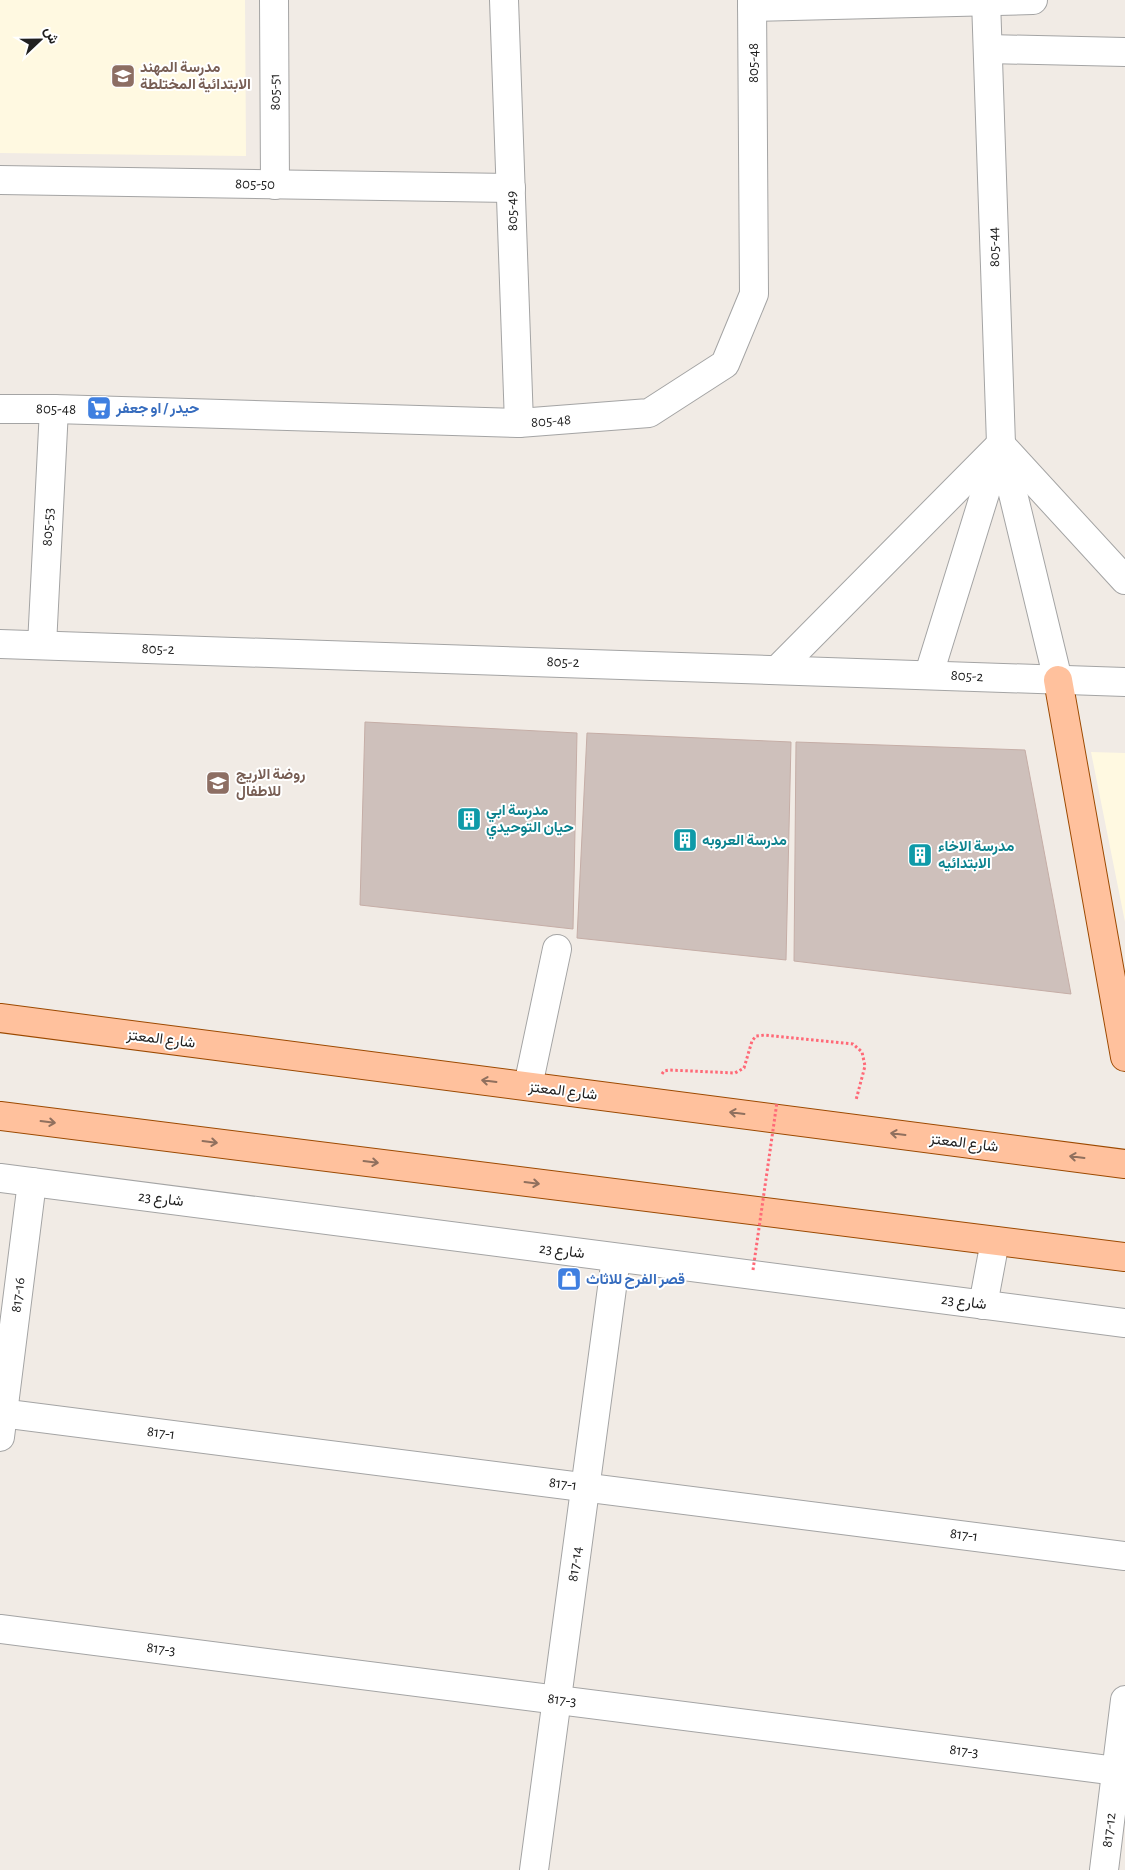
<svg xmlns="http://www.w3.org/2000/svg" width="1125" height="1870" font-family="'Alegreya Sans',Vazirmatn,sans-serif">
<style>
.education{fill:#fff9e1}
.building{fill:#cec0bb;stroke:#c5ada6}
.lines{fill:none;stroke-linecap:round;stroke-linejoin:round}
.minor-casing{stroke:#a4a4a4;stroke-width:30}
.major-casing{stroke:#9c4900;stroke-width:30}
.path{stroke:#ff6977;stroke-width:3;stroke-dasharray:2.5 2.5;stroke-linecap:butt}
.minor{stroke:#fff;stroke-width:28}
.major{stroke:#ffc19d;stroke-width:28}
.path-bridge{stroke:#ff6977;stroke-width:3;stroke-dasharray:2.5 2.5;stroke-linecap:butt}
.oneway{stroke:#90705e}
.labels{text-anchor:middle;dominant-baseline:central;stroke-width:4;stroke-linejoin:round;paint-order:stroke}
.street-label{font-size:15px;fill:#202020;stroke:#fff}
.education-label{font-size:15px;font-weight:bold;fill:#785e54;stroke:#fff;text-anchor:start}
.shop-label{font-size:15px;font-weight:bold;fill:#366cbe;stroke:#fff;text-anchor:start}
.culture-label{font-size:15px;font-weight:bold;fill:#0d838f;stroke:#fff;text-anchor:start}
</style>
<rect width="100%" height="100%" fill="#f1ebe5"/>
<g class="education">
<polygon points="0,0 245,0 246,156 0,153"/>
<polygon points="1091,752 1125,753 1125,922"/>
</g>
<g class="building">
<polygon points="365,722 577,733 573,929 360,905"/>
<polygon points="587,733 791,742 786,960 577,938"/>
<polygon points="796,742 1025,750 1071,994 794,961"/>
</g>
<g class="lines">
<defs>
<g id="minor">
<polyline points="274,0 275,185"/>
<polyline points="504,0 519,423"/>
<polyline points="986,0 1001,444 1058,680"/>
<polyline points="752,7 1033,0"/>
<polyline points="988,49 1125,52"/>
<polyline points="0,180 511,188"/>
<polyline points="0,409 54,409 519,423 649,413 725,364 754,294 752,0"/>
<polyline points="1002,446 1125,580"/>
<polyline points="0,644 1125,682"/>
<polyline points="42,645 54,409"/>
<polyline points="778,669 1001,444"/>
<polyline points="929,674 999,448"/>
<polyline points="528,1086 557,949"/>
<polyline points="0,1178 1125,1323"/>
<polyline points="983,1305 995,1241"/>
<polyline points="0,1413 1125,1556"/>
<polyline points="0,1437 32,1182"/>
<polyline points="0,1629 1125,1772"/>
<polyline points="534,1870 616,1258"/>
<polyline points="1104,1870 1125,1700"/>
</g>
<g id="major">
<polyline points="1058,680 1125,1057"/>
<polyline points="0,1018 1125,1164"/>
<polyline points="0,1116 1125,1257"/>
</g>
</defs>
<use href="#minor" class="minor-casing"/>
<use href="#major" class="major-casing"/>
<polyline class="path" points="662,1074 664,1071 669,1070 735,1073 744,1068 752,1041 756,1036 765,1035 853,1044 862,1052 865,1066 856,1100"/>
<use href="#minor" class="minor"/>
<use href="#major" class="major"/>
<polyline class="path-bridge" points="753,1270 777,1102"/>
</g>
<defs><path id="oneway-shaft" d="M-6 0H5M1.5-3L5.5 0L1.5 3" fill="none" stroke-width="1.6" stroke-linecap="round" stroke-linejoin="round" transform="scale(1.25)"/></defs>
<g class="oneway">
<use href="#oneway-shaft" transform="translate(489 1081) rotate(-173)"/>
<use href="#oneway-shaft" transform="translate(737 1113) rotate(-173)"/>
<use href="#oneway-shaft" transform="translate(48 1122) rotate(7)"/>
<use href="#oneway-shaft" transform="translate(898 1134) rotate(-173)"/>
<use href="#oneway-shaft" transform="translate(210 1142) rotate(7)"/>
<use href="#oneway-shaft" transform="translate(1077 1157) rotate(-173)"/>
<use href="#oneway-shaft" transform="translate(371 1162) rotate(7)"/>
<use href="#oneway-shaft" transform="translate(532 1183) rotate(7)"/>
</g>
<defs>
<symbol id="school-square" viewBox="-11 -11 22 22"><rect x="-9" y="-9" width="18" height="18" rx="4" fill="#8d6e63" stroke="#fff"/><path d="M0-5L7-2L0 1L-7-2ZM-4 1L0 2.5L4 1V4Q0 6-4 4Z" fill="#fff"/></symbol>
<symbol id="supermarket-square" viewBox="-11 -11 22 22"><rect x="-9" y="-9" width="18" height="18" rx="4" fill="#3f7fe0" stroke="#fff"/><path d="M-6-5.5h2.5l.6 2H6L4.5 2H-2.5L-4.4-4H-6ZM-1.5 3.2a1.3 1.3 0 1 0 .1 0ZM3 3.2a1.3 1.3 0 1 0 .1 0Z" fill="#fff"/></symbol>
<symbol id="building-square" viewBox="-11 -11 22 22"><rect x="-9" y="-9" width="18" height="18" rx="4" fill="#0f9aa8" stroke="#fff"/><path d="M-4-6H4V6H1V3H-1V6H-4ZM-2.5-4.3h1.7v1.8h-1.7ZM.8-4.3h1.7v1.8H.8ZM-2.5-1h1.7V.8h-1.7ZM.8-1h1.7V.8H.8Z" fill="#fff"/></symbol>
<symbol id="shop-square" viewBox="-11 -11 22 22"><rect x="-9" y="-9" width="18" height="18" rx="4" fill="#3f7fe0" stroke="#fff"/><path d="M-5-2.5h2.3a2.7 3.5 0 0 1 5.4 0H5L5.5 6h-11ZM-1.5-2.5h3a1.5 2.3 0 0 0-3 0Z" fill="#fff"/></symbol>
</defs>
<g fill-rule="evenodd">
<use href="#school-square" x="109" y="62" width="28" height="28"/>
<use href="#supermarket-square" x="85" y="394" width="28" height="28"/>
<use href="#school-square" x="204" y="769" width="28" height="28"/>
<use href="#building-square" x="455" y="805" width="28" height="28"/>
<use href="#building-square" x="671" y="826" width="28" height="28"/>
<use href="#building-square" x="906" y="841" width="28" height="28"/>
<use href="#shop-square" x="555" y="1265" width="28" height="28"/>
</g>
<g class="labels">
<g class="street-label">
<text transform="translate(753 63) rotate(-90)">805-48</text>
<text transform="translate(275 92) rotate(-91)">805-51</text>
<text transform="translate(255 184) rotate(1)">805-50</text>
<text transform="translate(512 211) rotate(-92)">805-49</text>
<text transform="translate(994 247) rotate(-92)">805-44</text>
<text transform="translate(56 409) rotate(1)">805-48</text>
<text transform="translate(551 421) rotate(-4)">805-48</text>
<text transform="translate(48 527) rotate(-87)">805-53</text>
<text transform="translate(158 649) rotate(2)">805-2</text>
<text transform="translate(563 662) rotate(2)">805-2</text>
<text transform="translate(967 676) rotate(3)">805-2</text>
<text transform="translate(161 1039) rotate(7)">شارع المعتز</text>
<text transform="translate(563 1091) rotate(7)">شارع المعتز</text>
<text transform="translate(964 1143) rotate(7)">شارع المعتز</text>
<text transform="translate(161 1199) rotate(7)">شارع 23</text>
<text transform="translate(562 1251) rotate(7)">شارع 23</text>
<text transform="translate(18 1295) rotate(-83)">817-16</text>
<text transform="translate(964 1302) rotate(7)">شارع 23</text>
<text transform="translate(161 1433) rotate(7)">817-1</text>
<text transform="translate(563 1484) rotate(7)">817-1</text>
<text transform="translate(964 1535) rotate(7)">817-1</text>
<text transform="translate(575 1564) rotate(-82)">817-14</text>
<text transform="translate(161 1649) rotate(7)">817-3</text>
<text transform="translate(562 1700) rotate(7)">817-3</text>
<text transform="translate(964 1751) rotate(7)">817-3</text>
<text transform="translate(1109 1830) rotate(-83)">817-12</text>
</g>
<g class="education-label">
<text x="140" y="67">مدرسة المهند<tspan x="140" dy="17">الابتدائية المختلطة</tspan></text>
<text x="236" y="774">روضة الاريج<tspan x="236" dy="17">للاطفال</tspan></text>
</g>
<g class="shop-label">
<text x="116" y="408">حيدر / او جعفر</text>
<text x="586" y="1279">قصر الفرح للاثاث</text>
</g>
<g class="culture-label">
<text x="486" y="810">مدرسة ابي<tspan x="486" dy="17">حيان التوحيدي</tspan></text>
<text x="702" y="840">مدرسة العروبه</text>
<text x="938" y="846">مدرسة الاخاء<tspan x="938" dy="17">الابتدائيه</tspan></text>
</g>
</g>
<g transform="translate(40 40) rotate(68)" stroke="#ffffff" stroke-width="4" paint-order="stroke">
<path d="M0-4L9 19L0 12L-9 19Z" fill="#202020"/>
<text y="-8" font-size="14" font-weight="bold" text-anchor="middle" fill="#202020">ش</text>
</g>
</svg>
